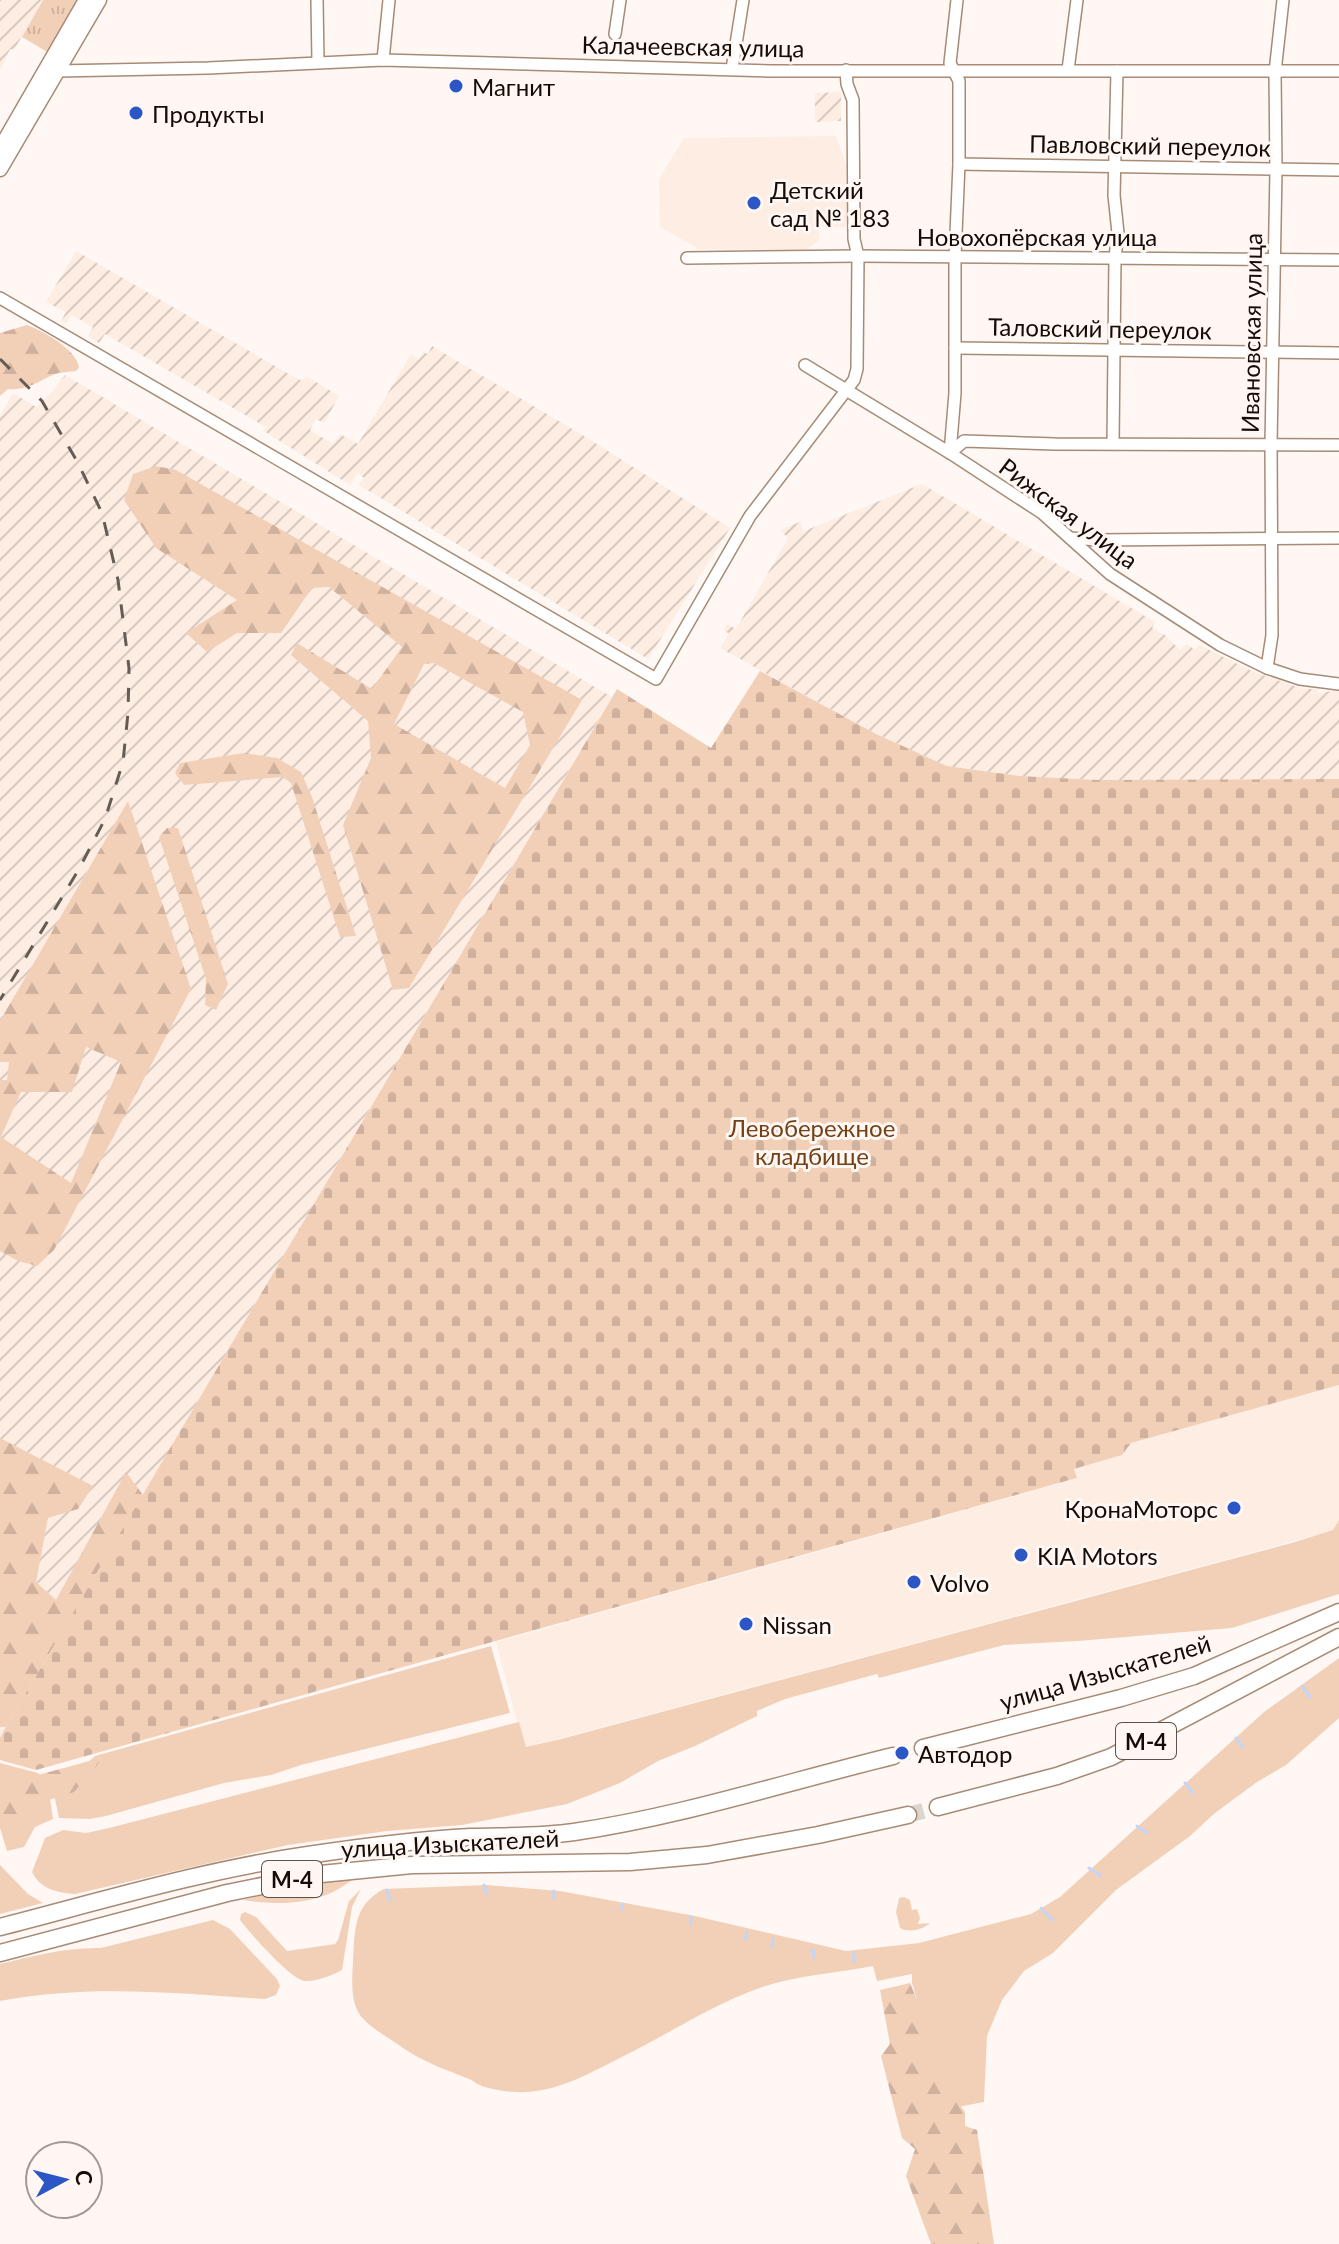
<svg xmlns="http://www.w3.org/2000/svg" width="1339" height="2244" font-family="Lato,sans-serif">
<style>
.built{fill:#fdede3}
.industrial{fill:url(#industrial-furrows)}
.green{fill:#f2d0b8}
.forest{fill:url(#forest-firs);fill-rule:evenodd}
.cemetery{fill:url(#cemetery-stones)}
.park{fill:url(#park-tufts)}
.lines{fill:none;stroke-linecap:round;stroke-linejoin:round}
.stream{stroke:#c5d5f6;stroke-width:3}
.highway-tunnel{stroke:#dbd4cf;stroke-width:16;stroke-dasharray:16 8;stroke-linecap:butt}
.minor-casing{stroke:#a78b76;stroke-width:14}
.major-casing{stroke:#a78b76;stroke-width:17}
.highway-casing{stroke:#a78b76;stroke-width:19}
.minor{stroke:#fff;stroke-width:11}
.major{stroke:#fff;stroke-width:14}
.highway{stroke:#fff;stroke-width:16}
.rail{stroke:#655c56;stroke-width:3;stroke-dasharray:14 14;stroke-linecap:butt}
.poi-dot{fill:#2c56c5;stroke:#fef7f3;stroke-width:3}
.labels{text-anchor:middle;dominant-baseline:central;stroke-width:6;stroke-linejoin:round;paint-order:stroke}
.shield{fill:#fef7f3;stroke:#5c524c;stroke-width:2}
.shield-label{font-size:22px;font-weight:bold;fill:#160c05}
.street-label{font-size:24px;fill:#160c05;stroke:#fef7f3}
.poi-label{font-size:24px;fill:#160c05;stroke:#fef7f3;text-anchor:start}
.park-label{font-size:24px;fill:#744216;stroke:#fef7f3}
</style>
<defs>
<pattern id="industrial-furrows" width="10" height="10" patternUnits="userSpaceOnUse" patternTransform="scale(2)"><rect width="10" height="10" fill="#fdede3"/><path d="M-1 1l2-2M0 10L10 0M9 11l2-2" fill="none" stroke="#d8cac1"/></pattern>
<pattern id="forest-firs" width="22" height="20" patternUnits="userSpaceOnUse" patternTransform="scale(2)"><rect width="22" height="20" fill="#f2d0b8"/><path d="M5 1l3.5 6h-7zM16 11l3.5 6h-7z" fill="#cfb19d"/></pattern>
<pattern id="cemetery-stones" width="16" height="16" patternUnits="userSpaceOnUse" patternTransform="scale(2)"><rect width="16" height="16" fill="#f2d0b8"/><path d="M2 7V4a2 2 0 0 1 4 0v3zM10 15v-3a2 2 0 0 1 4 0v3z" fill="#cfb19d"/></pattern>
<pattern id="park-tufts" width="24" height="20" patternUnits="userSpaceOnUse" patternTransform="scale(2)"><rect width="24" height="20" fill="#f2d0b8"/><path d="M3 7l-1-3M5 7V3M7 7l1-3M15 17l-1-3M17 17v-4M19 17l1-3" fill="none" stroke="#cfb19d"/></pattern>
</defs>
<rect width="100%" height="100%" fill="#fef7f3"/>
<g class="built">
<polygon points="836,136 848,171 849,227 819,227 819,241 805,250 699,249 660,227 659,179 684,138"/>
<polygon points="1339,1385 1339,1529 524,1748 496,1642 1076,1479 1074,1469 1121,1455 1131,1443"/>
</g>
<g class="industrial">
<polygon points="0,0 43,0 14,50 10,49 0,71"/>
<polygon points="841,92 841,121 815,122 815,93"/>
<polygon points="76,251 287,373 302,381 306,376 339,396 324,423 316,419 310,430 333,444 340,434 358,444 411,354 419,359 423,352 428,354 432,346 584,436 730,528 648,659 359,485 364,478 358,473 350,485 264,431 266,427 105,334 99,343 88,336 93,327 72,315 66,323 61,321 66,312 46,302"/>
<polygon points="65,375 612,697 0,1738 0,416 13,393 36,407 53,391"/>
<polygon points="922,484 1155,622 1152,628 1165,635 1180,650 1187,644 1195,650 1199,645 1254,672 1303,689 1317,689 1318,693 1339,690 1339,779 1098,780 1020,776 947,766 876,734 720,648 729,634 724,630 727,624 736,629 788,538 780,530 800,522 804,531"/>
</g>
<g class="green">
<path d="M1339,1520V1594L1232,1628L1078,1641L1004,1645L879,1678L877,1674L785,1699L757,1711V1716L695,1746L658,1761L620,1783L567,1804L462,1825L387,1831L288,1845L75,1894C58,1893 40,1889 32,1872L45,1838L63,1830L86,1833L109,1828L519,1722L526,1747L561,1739L1295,1542L1333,1530Z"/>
<polygon points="491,1646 510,1713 301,1765 271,1775 224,1783 106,1816 90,1819 59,1818 54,1794 95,1756"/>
<path d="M1339,1658V1718L1286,1765L1257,1782L1215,1813L1190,1836L1116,1890L1053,1953L1024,1971L1002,2000L987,2036L984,2102L937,2111L923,2056L926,2030L912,1983V1974L877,1981L873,1966C833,1974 793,1975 754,1990C707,2008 663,2037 618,2059C573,2082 537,2102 485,2087C479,2086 474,2081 469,2079C447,2070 423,2062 403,2048C360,2018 349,2020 353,1962C355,1930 353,1905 384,1889L487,1885L560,1891L695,1916L846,1951L919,1943L1031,1914L1060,1897L1264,1712Z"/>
<polygon points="0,1763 38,1773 46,1782 0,1806"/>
<polygon points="50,1798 53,1819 35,1827 24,1847 7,1851 0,1828 0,1814"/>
<polygon points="0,1865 28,1894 43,1903 0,1914"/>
<path d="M354,1878C323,1905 281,1906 243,1900L317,1882Z"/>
<path d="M361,1889L352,1907L342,1970C334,1975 315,1982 305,1981C291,1980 249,1932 240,1920L241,1914L245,1912L256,1917L287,1951L335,1944L338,1940L349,1901Z"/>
<path d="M904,1897L910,1900L912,1910L917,1909L920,1918L918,1924L930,1923C923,1930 908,1933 900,1928L896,1912L899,1898Z"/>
<path d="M213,1920L230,1929L277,1979L280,1986L276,1995L265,1999C176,1993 88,1984 0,2001V1964C33,1956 67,1947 101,1948Z"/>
</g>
<g class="forest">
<path d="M27,325C43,331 76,349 79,367L76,371C69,372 61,372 55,374C38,381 28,391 8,389L0,396V333Z"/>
<path d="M156,466L176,470L582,700L409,988L393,990L343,825L371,758L368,721L291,655L297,643L372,689L402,647L329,587L312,588L281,633H237L207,652L186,633L237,600L156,548L124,500L133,474ZM434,663L523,712L530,745L505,788L394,724L424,664Z"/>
<polygon points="244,753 277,758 301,772 312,797 356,936 340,937 291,783 283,777 184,785 175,773 180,763"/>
<path d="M128,801L191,989L54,1250L37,1266L18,1261L0,1251V1080H7L9,1062H0V1021ZM86,1047L121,1062L71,1183L1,1137L21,1092H72Z"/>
<polygon points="167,828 178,828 228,984 216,1010 205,1005 206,979 159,837"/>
<polygon points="0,1438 93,1486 78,1509 48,1518 36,1582 56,1600 126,1472 143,1495 6,1727 0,1727"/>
<polygon points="104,1757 74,1792 43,1802 38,1813 0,1818 0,1788 19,1785 27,1778"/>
<polygon points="910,1983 928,2026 926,2049 945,2101 957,2101 965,2112 965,2126 977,2130 994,2244 931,2244 906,2176 915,2149 902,2138 881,2056 890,2044 880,1990"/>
</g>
<polygon class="cemetery" points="760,671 876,734 947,766 1020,776 1098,780 1339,779 1339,1385 1131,1443 1122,1455 1074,1469 1077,1478 36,1770 0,1760 0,1738 6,1727 617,689 711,748"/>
<polygon class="park" points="43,0 79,0 49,53 22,37"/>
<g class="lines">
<g class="stream">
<polyline points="1302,1686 1310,1697"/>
<polyline points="1236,1738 1243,1747"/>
<polyline points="1185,1783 1193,1793"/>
<polyline points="1137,1826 1147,1833"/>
<polyline points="1089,1868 1101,1876"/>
<polyline points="484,1885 487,1895"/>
<polyline points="387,1890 390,1900"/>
<polyline points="553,1898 554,1891"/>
<polyline points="1041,1908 1052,1920"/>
<polyline points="621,1909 623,1904"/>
<polyline points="691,1917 691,1924"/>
<polyline points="745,1939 747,1932"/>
<polyline points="772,1947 773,1939"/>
<polyline points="813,1949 814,1958"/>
<polyline points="854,1962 854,1953"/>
</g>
<g class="highway-tunnel">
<polyline points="893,1756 923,1748"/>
<polyline points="908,1815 938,1807"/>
</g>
<defs>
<g id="minor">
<polyline points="317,0 318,62"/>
<polyline points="615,34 620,0"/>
<polyline points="383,60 389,0"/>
<polyline points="732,69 743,0"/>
<polyline points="1068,70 1077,0"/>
<polyline points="57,71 208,68 383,60 771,71 1339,71"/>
<polyline points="959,164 1339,170"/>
<polyline points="687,258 858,256 1339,260"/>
<polyline points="0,298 656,679 750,516 854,380 857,369 858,256 854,239 853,100 847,84 846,70"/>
<polyline points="955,348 1339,353"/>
<polyline points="805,365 950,453 1042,513 1110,574 1220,645 1267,668 1300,679 1339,684"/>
<polyline points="1113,443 1115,257 1118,233 1114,195 1117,71"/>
<polyline points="950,453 955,393 955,257 959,164 959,81 950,63 957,0"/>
<polyline points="950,453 964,441 1055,444 1339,445"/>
<polyline points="1070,538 1098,540 1339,538"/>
<polyline points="1267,668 1272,635 1271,444 1276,170 1275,72 1283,0"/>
</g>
<g id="major">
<polyline points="0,149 86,0"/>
<polyline points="0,169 99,0"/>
</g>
<g id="highway">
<polyline points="923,1748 1121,1698 1194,1676 1339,1612"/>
<polyline points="938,1807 1057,1776 1111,1757 1339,1637"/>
<path d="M0,1927C101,1901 204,1870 308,1855C361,1847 416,1840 471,1837C505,1836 540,1837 574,1832C682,1816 787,1782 893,1756"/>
<polyline points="0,1953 227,1893 321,1874 412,1865 630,1862 707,1855 818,1835 908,1815"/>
</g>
</defs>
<use href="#minor" class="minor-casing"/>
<use href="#major" class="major-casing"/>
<use href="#highway" class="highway-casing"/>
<use href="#minor" class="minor"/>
<use href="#major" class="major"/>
<use href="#highway" class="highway"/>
<polyline class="rail" points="0,359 42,401 78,463 102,513 118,580 129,668 128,713 123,762 105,819 79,869 0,1000"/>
</g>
<g class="poi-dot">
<circle cx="456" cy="86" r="8"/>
<circle cx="136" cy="113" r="8"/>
<circle cx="754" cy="203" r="8"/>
<circle cx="1234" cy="1508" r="8"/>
<circle cx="1021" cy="1555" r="8"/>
<circle cx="914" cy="1582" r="8"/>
<circle cx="746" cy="1624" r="8"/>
<circle cx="902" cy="1753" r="8"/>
</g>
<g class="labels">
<g class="shield">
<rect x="1116" y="1723" width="60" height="36" rx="6"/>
<rect x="262" y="1861" width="60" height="36" rx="6"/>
</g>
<g class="shield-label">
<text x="1146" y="1741">М-4</text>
<text x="292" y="1879">М-4</text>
</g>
<g class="street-label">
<text transform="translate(693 46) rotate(1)">Калачеевская улица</text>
<text transform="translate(1150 145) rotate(1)">Павловский переулок</text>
<text x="1037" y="236">Новохопёрская улица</text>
<text transform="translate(1100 328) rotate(1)">Таловский переулок</text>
<text transform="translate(1251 333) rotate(-89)">Ивановская улица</text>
<text transform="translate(1069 513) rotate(37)">Рижская улица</text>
<text transform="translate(1105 1672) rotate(-16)">улица Изыскателей</text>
<text transform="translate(450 1843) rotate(-3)">улица Изыскателей</text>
</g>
<g class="poi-label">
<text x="472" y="86">Магнит</text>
<text x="152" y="113">Продукты</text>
<text x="770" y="189">Детский<tspan x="770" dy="28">сад № 183</tspan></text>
<text x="1218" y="1508" text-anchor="end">КронаМоторс</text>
<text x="1037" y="1555">KIA Motors</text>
<text x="930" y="1582">Volvo</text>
<text x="762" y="1624">Nissan</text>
<text x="918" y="1753">Автодор</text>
</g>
<g class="park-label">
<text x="812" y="1127">Левобережное<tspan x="812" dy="28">кладбище</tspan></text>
</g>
</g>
<g transform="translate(64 2180) rotate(83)"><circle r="38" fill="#fef7f3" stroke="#a19994" stroke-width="2"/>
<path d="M0-6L14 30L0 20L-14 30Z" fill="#2c56c5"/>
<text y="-12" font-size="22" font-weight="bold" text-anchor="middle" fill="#160c05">С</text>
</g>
</svg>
